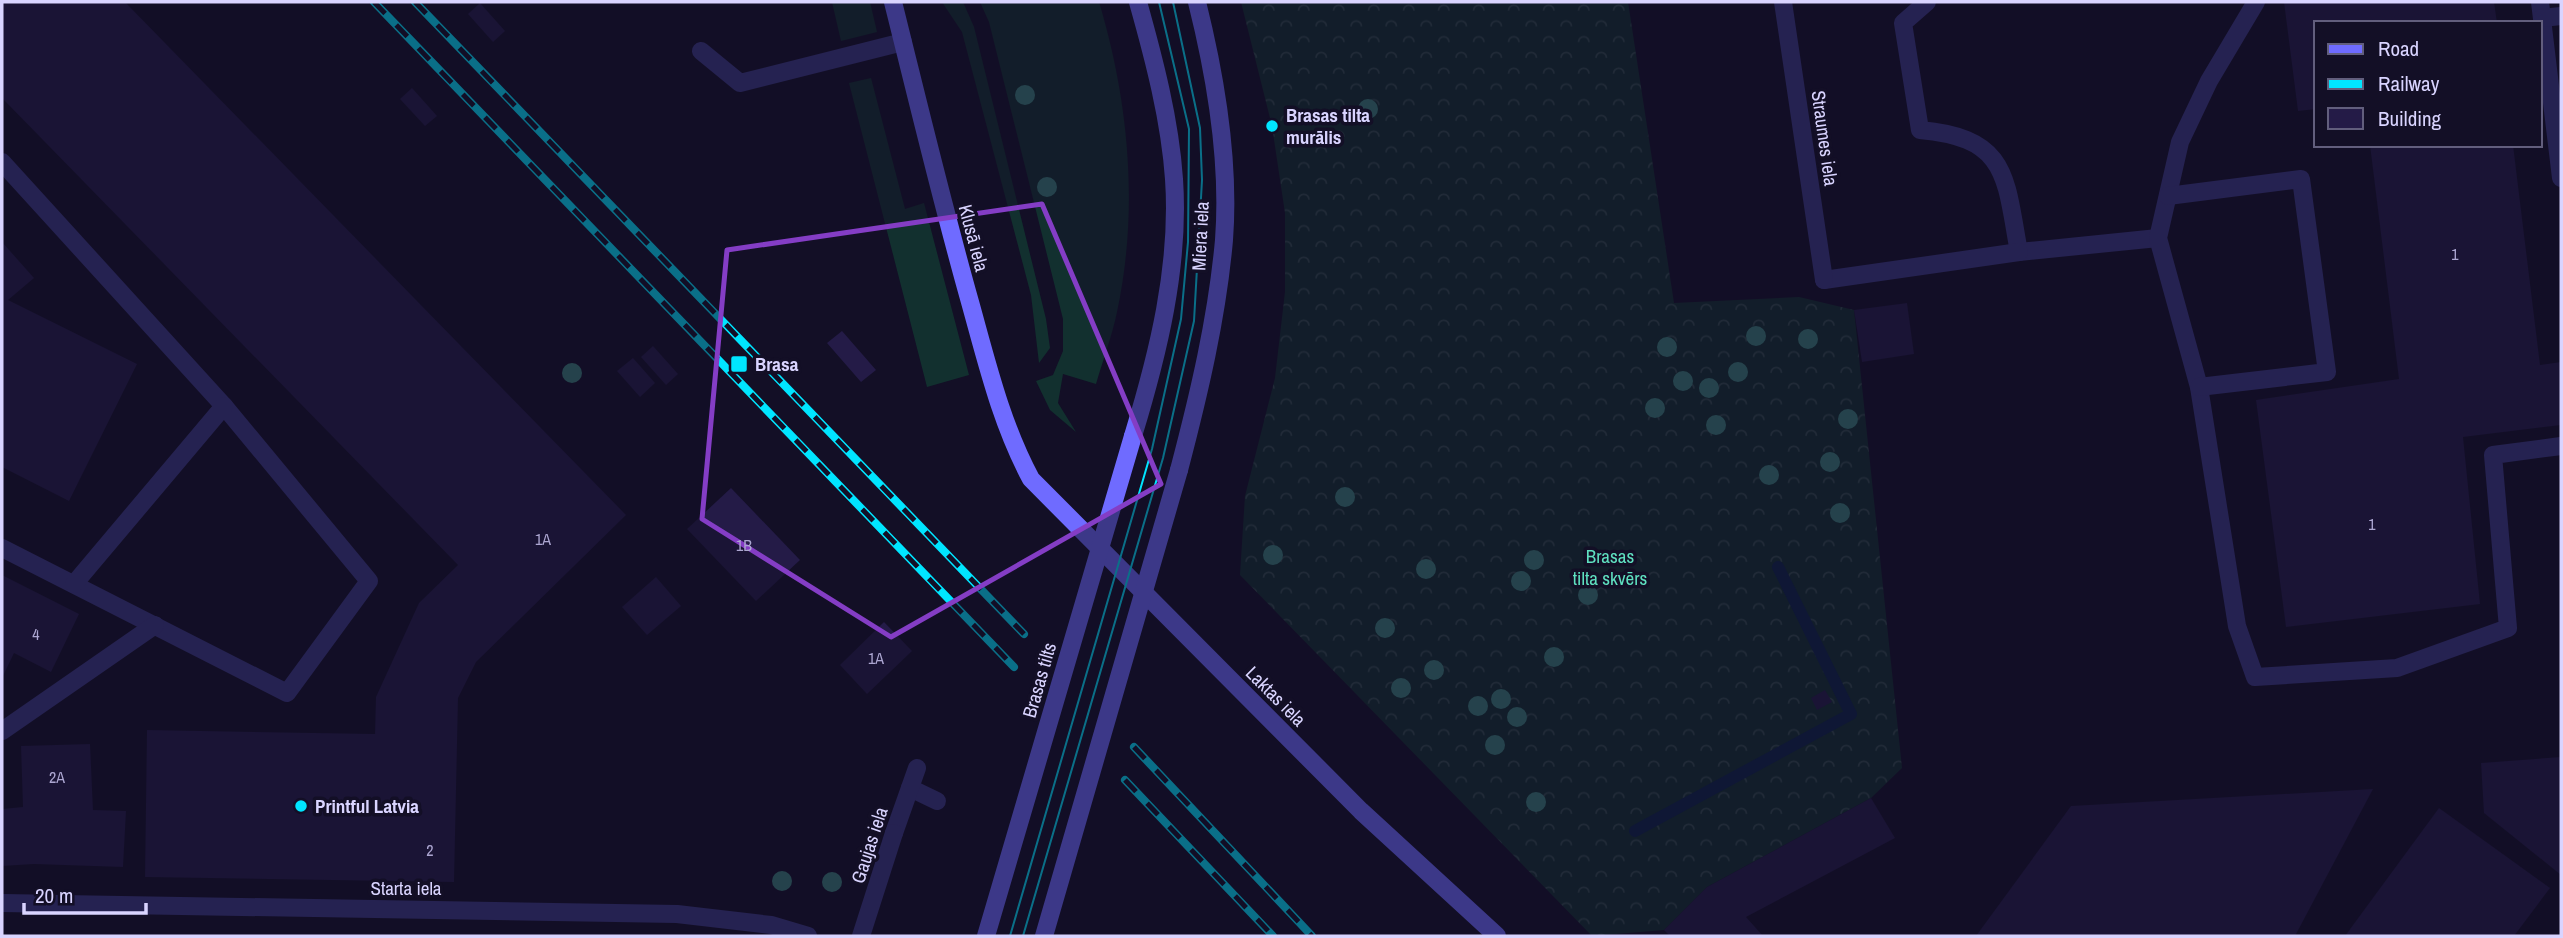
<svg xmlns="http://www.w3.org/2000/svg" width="2563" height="938" font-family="'Archivo Narrow',sans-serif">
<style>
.grass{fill:#12302f}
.forest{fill:url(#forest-crowns)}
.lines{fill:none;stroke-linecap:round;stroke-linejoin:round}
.stream{stroke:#0c2248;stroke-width:12}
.building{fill:#241b47}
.lane{stroke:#3d3a85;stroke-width:18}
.street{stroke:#3d3a85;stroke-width:18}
.secondary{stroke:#6f6bff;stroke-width:18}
.tram{stroke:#00e5ff;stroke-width:2}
.rail-casing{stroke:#00e5ff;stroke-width:8}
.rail{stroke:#130f26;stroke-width:5;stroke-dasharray:16;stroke-linecap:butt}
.secondary-bridge{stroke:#6f6bff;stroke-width:18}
.tree{fill:#3d827b}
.marked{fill:none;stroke:#843dc5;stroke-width:5;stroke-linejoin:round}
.poi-dot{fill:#00e5ff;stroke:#130f26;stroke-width:2.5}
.labels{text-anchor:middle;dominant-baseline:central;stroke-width:7;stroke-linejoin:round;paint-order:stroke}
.number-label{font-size:16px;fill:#aca6d1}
.poi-label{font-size:19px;font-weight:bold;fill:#d9d4ff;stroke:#130f26;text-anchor:start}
.street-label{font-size:19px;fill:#d9d4ff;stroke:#130f26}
.park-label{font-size:19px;fill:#5fe0c0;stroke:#130f26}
</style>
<defs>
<pattern id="forest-crowns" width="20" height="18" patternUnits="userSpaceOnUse" patternTransform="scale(1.75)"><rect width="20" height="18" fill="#12302f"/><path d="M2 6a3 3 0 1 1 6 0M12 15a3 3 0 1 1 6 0" fill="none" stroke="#344d4e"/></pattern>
</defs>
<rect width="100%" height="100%" fill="#130f26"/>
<g class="grass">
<polygon points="832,2 870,2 877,32 841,41"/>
<polygon points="942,2 963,2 974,27 1046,319 1050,348 1039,363 1031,295 962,32"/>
<path d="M980,2H1099C1129,102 1139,209 1117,312C1112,336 1103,360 1096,384L1063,374L1058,403L1076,432L1050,410L1036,381L1053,375L1063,351V319L989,22Z"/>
<polygon points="871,78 905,209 924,203 969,375 927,387 849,83"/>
</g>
<polygon class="forest" points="1241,2 1628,2 1674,303 1799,297 1854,310 1902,768 1871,798 1707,887 1664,930 1592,936 1240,575 1245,496 1275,378 1285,292 1285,213 1272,126"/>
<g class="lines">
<polyline class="stream" points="1635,831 1851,714 1778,567"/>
</g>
<g class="building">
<polygon points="2,2 125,2 626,515 476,662 458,698 454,882 145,877 147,730 375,734 376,697 419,603 458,565 2,98"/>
<polygon points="2284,2 2494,2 2497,23 2316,23 2316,109 2298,111"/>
<polygon points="480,3 505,31 493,42 468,14"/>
<polygon points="412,88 437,116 425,126 400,99"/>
<polygon points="2370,145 2513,145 2540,365 2561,362 2561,425 2463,437 2480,604 2286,627 2256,400 2399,379"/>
<polygon points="2,242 34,278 8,300 137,364 69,501 2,467"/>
<polygon points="1907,303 1914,354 1862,362 1854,310"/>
<polygon points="842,331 876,370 861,382 827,343"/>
<polygon points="653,346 678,374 666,385 641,357"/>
<polygon points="633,358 655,383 640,397 617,371"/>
<polygon points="731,488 800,560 756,601 687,529"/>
<polygon points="2,575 79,614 51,672 14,653 2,678"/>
<polygon points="656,577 681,606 647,635 622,607"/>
<polygon points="884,622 912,651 867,694 840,665"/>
<polygon points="1825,690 1832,702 1817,710 1811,698"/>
<polygon points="90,744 93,810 126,811 123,867 34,864 2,866 2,809 23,807 21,746"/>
<polygon points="2561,757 2561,875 2484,813 2481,763"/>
<polygon points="2373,789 2295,936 1976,936 2071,806"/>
<polygon points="1871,798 1895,838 1746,917 1763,936 1670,936 1664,930 1707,887"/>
<polygon points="2439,808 2550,888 2514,936 2345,936"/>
</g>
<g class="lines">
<g class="lane">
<path d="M1927,2L1903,23L1920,130C2009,138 2005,177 2019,252L2158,238"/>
<polyline points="2256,2 2209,81 2180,142 2158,238 2199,387 2237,626 2255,677 2397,668 2508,628 2493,455 2561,446"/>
<polyline points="2540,2 2561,178"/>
<polyline points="2542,18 2561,16"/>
<polyline points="701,51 740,83 903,42"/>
<polyline points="2,162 224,406 369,581 287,693 2,548"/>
<polyline points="2168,196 2301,179 2327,372 2199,387"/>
<polyline points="1824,280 2019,252"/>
<polyline points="74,584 224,406"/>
<polyline points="2,731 155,625"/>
<polyline points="910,788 937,801"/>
<polyline points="894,833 917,768"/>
</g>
<g class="street">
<polyline points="1783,2 1824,280"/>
<polyline points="2,903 677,914 771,925 808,936"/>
<polyline points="861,936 894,833"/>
</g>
<g class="secondary">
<path d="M893,2C918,102 942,203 970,302C987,363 1001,423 1031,479L1361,811L1497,936"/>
<path d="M1133,436C1158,354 1180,266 1174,179C1170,120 1154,59 1138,2"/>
<path d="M1179,470C1199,394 1217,318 1224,240C1230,161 1216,78 1197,2"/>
</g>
<g class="tram">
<polyline points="1010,936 1152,449 1181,319 1188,242 1189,129 1159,2"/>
<polyline points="1023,936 1163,458 1194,321 1202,180 1200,128 1173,2"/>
</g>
<defs>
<g id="rail">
<polyline points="374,2 1014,667"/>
<polyline points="415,2 1024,634"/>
<polyline points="1134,747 1312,936"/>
<polyline points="1125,780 1273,936"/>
</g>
</defs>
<use href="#rail" class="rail-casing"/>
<use href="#rail" class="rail"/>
<g class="secondary-bridge">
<polyline points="986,936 1133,436"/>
<polyline points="1044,936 1179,470"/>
</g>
</g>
<g class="tree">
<circle cx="1025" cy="95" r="10"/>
<circle cx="1368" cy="109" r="10"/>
<circle cx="1047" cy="187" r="10"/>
<circle cx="1756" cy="336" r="10"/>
<circle cx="1808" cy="339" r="10"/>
<circle cx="1667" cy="347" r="10"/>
<circle cx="1738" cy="372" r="10"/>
<circle cx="572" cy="373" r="10"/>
<circle cx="1683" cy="381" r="10"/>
<circle cx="1709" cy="388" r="10"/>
<circle cx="1655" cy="408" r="10"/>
<circle cx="1848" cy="419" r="10"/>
<circle cx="1716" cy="425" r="10"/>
<circle cx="1830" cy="462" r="10"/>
<circle cx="1769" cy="475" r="10"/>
<circle cx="1345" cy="497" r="10"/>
<circle cx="1840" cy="513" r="10"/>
<circle cx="1273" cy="555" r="10"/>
<circle cx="1534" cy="560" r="10"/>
<circle cx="1426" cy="569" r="10"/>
<circle cx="1521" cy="581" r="10"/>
<circle cx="1588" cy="595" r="10"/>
<circle cx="1385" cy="628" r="10"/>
<circle cx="1554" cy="657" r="10"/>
<circle cx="1434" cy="670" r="10"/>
<circle cx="1401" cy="688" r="10"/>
<circle cx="1501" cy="699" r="10"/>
<circle cx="1478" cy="706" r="10"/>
<circle cx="1517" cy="717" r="10"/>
<circle cx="1495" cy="745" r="10"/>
<circle cx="1536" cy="802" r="10"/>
<circle cx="782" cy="881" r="10"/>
<circle cx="832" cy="882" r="10"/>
</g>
<path d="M0 0H2563V938H0ZM1042,204L1161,484L891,637L702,519L727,250Z" fill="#130f26" fill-opacity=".55" fill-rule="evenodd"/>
<path class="marked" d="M1042,204L1161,484L891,637L702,519L727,250Z"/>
<g class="poi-dot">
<circle cx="1272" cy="126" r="7"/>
<rect x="730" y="355" width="18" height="18" rx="3.5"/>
<circle cx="301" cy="806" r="7"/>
</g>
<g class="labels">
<g class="number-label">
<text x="2455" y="254">1</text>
<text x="2372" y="524">1</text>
<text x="543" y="539">1A</text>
<text x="744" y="545">1B</text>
<text x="36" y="634">4</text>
<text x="876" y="658">1A</text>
<text x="57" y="777">2A</text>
<text x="430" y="850">2</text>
</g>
<g class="poi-label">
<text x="1286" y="115">Brasas tilta<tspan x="1286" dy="22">murālis</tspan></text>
<text x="755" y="364">Brasa</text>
<text x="315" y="806">Printful Latvia</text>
</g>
<g class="street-label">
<text transform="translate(1825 138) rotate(82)">Straumes iela</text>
<text transform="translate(1200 236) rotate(-87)">Miera iela</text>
<text transform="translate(974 238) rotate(75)">Klusā iela</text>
<text transform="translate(1039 680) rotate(-74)">Brasas tilts</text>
<text transform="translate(1276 696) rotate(45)">Laktas iela</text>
<text transform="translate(869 845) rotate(-72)">Gaujas iela</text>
<text x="406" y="888">Starta iela</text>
</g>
<g class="park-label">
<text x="1610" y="556">Brasas<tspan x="1610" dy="22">tilta skvērs</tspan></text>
</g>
</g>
<rect width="2563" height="938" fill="none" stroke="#d9d4ff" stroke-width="7"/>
<rect x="2314" y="21" width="228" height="126" fill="#130f26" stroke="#625e7d" stroke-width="2"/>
<rect x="2328" y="44" width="35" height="10" fill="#6f6bff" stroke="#625e7d" stroke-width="2"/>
<text x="2378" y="56" font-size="21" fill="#d9d4ff">Road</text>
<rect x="2328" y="79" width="35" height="10" fill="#00e5ff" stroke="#625e7d" stroke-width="2"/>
<text x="2378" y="91" font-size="21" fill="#d9d4ff">Railway</text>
<rect x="2328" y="108" width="35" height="21" fill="#241b47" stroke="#625e7d" stroke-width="2"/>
<text x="2378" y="126" font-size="21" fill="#d9d4ff">Building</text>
<path d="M24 903v10h122v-10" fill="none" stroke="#d9d4ff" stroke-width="3.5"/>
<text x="35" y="903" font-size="21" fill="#d9d4ff" stroke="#130f26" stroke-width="5" paint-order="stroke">20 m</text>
</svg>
